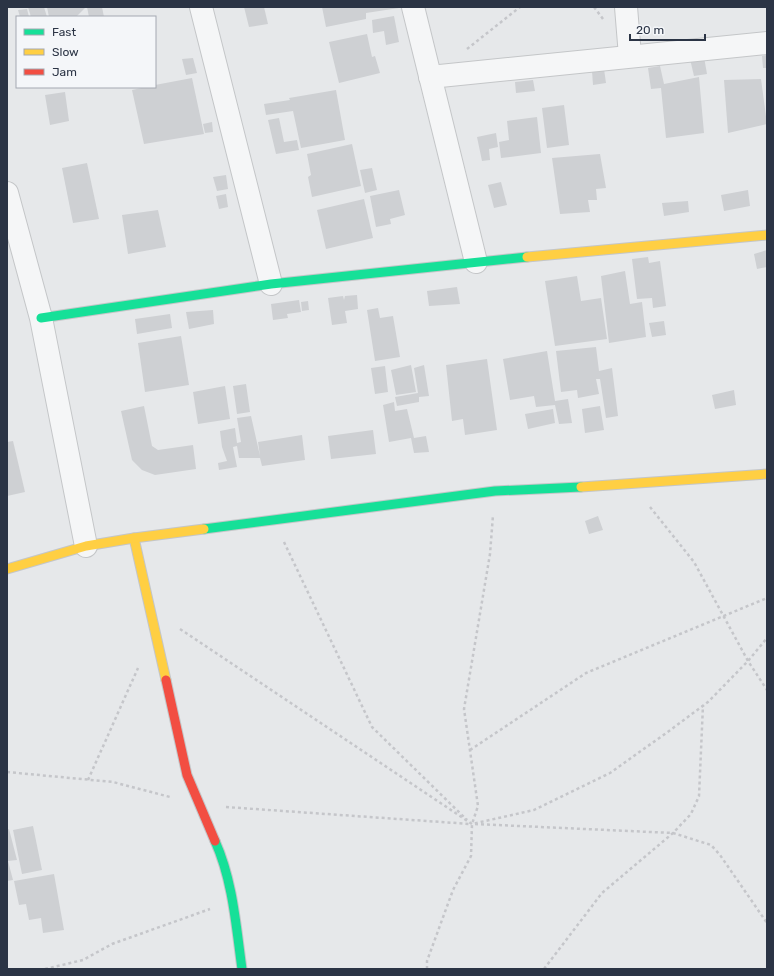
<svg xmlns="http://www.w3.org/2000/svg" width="774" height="976" font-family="Rubik,sans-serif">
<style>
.building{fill:#ced0d3}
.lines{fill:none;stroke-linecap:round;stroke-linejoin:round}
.street-casing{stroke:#c4c6c8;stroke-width:24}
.fast-casing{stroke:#c4c6c8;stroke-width:11}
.slow-casing{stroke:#c4c6c8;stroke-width:11}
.jam-casing{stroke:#c4c6c8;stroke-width:11}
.path{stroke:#c5c6ca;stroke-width:2.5;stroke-dasharray:3 3;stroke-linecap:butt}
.street{stroke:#f5f6f7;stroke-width:22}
.fast{stroke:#16e098;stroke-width:9}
.slow{stroke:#ffcf43;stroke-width:9}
.jam{stroke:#f24e42;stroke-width:9}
</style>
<rect width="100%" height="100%" fill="#e6e8ea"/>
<g class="building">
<polygon points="28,7 44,7 47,17 31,17"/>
<polygon points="47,7 86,7 76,17 49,17"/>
<polygon points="87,7 102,7 104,17 89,17"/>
<polygon points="244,7 264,7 268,24 249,27"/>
<polygon points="322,7 399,7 399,8 366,13 366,19 326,27"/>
<polygon points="27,9 29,17 20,17 18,10"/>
<polygon points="394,16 399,42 386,45 384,31 373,33 372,20"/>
<polygon points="367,34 372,57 375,56 380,73 339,83 329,42"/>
<polygon points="767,55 767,68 763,68 762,56"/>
<polygon points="704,57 707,74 694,76 690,59"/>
<polygon points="193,58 197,73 186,75 182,59"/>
<polygon points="660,66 664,84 699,77 704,133 666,138 661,88 651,89 648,68"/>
<polygon points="604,69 606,83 593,85 592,71"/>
<polygon points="192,78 204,134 144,144 132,90 146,87 155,87 155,85"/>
<polygon points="761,79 767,124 728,133 724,80"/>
<polygon points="533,80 535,91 516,93 515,82"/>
<polygon points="336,90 345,140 301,148 293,111 266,115 264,104 290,100 289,98"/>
<polygon points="65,92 69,121 50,125 45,95"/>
<polygon points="564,105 569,145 547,148 542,108"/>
<polygon points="537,117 541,153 501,158 499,142 509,140 507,121"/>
<polygon points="279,118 284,142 297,140 299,150 276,154 268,120"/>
<polygon points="212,122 213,132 205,133 203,124"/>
<polygon points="496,133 498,147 489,149 490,160 482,161 477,137"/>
<polygon points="352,144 361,186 312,197 308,177 311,175 307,154"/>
<polygon points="600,154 606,188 596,189 597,200 588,200 590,212 560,214 552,158"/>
<polygon points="87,163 99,219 73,223 62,168"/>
<polygon points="372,168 377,190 365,193 360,170"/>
<polygon points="226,175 228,189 217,191 213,177"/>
<polygon points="501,182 507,205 494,208 488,185"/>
<polygon points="399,190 405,215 390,219 391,224 376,227 370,196"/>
<polygon points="748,190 750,206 724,211 721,195"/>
<polygon points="226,194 228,207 219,209 216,196"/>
<polygon points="364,199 373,238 326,249 317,210"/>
<polygon points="688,201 689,212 664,216 662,203"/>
<polygon points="158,210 166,247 128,254 122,215"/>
<polygon points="767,250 767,267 757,269 754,254"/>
<polygon points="648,257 649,263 660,261 666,306 653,308 652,298 637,299 632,259"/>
<polygon points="625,271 630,304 642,302 646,337 609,343 601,276"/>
<polygon points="577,276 581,301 601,298 607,339 555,346 545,281"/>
<polygon points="457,287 460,304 429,306 427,291"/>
<polygon points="357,295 358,309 345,311 347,323 332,325 328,298 343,296 344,300 345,296"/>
<polygon points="299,300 301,312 287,314 288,318 273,320 271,304"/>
<polygon points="308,301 309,310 302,311 301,302"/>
<polygon points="378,308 380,318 393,316 400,357 375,361 367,310"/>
<polygon points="213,310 214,324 189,329 186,312"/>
<polygon points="170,314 172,328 137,334 135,319"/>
<polygon points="664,321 666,335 652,337 649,323"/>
<polygon points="181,336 189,385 145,392 138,343"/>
<polygon points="596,347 599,371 612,368 618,416 606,418 600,379 596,379 599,394 578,398 577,390 561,392 556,351"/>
<polygon points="547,351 555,401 568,399 572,423 559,424 555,405 536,407 534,396 510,400 503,359"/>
<polygon points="487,359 497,430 465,435 463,419 452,421 446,365"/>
<polygon points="411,365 416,392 396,395 391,370"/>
<polygon points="424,365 429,396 419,397 419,402 397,406 395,397 418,393 414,368"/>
<polygon points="385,366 388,392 375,394 371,368"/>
<polygon points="246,384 250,412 237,414 233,386"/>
<polygon points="225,386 230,419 198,424 193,392"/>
<polygon points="734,390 736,405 715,409 712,395"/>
<polygon points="394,402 395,411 407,409 414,438 426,436 429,452 414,453 411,438 389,442 383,405"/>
<polygon points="144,406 152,446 158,450 193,445 196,469 155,475 142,470 132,460 121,411"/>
<polygon points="600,406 604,430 585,433 582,409"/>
<polygon points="553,409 555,423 528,429 525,414"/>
<polygon points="251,416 260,456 258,442 302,435 305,460 262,466 260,458 239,458 237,446 233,447 237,467 219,470 218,463 227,461 222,447 220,431 235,428 237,443 241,442 237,418"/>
<polygon points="373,430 376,454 331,459 328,436"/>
<polygon points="13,441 25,492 7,496 7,442"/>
<polygon points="598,516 603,530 589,534 585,521"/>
<polygon points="33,826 42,870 22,874 13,830"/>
<polygon points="9,829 17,860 8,861 13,880 7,881 7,830"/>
<polygon points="54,874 64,930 43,933 41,918 29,920 26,904 19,905 14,881"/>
</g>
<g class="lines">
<defs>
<g id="street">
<polyline points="201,7 271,284"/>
<polyline points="413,7 476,262"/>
<polyline points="626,7 630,56"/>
<polyline points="430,77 767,43"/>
<polyline points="7,193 41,318 86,546"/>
</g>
<g id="fast">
<polyline points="41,318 271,284 527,257"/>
<polyline points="204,529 495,491 581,487"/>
<path d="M215,841C233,881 236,926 242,969"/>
</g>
<g id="slow">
<polyline points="527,257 767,235"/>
<polyline points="581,487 767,474"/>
<polyline points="134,538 166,680"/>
<polyline points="7,569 86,546 134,538 204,529"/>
</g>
<polyline id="jam" points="166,680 187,775 215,841"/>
</defs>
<use href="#street" class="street-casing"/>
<use href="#fast" class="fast-casing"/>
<use href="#slow" class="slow-casing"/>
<use href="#jam" class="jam-casing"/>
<g class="path">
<polyline points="594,7 603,19"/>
<polyline points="467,49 520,7"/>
<polyline points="650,507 694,562 748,661 767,690"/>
<polyline points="284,542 372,727 467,820"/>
<polyline points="180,629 472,824 534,810 610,773 669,731 708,702 748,661 767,638"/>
<polyline points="470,750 586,673 767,598"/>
<polyline points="7,772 113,782 170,797"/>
<polyline points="88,780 138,668"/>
<polyline points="226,807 470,824"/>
<polyline points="475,824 673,833 711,845 720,855 767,923"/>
<polyline points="45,969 83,960 112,944 210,909"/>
<polyline points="427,969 427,961 453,890 471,856 472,824 478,806 464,709 490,554 493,515"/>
<polyline points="544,969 602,893 673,833 691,814 699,796 703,705"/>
</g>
<use href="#street" class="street"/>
<use href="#fast" class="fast"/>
<use href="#slow" class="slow"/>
<use href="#jam" class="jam"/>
</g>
<rect width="774" height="976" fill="none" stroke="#2b3445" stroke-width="16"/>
<rect x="16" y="16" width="140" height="72" fill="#f4f6f9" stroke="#a4a8b1"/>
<rect x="24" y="29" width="20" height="6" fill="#16e098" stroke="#a4a8b1"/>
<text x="52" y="36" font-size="12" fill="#2b3445">Fast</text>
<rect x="24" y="49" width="20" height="6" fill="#ffcf43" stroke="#a4a8b1"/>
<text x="52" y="56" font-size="12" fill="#2b3445">Slow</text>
<rect x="24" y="69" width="20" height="6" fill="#f24e42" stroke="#a4a8b1"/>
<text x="52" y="76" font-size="12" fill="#2b3445">Jam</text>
<path d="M630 34v6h75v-6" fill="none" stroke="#2b3445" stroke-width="2"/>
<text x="636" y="34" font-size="12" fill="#2b3445" stroke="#f4f6f9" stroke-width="3" paint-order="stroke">20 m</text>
</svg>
